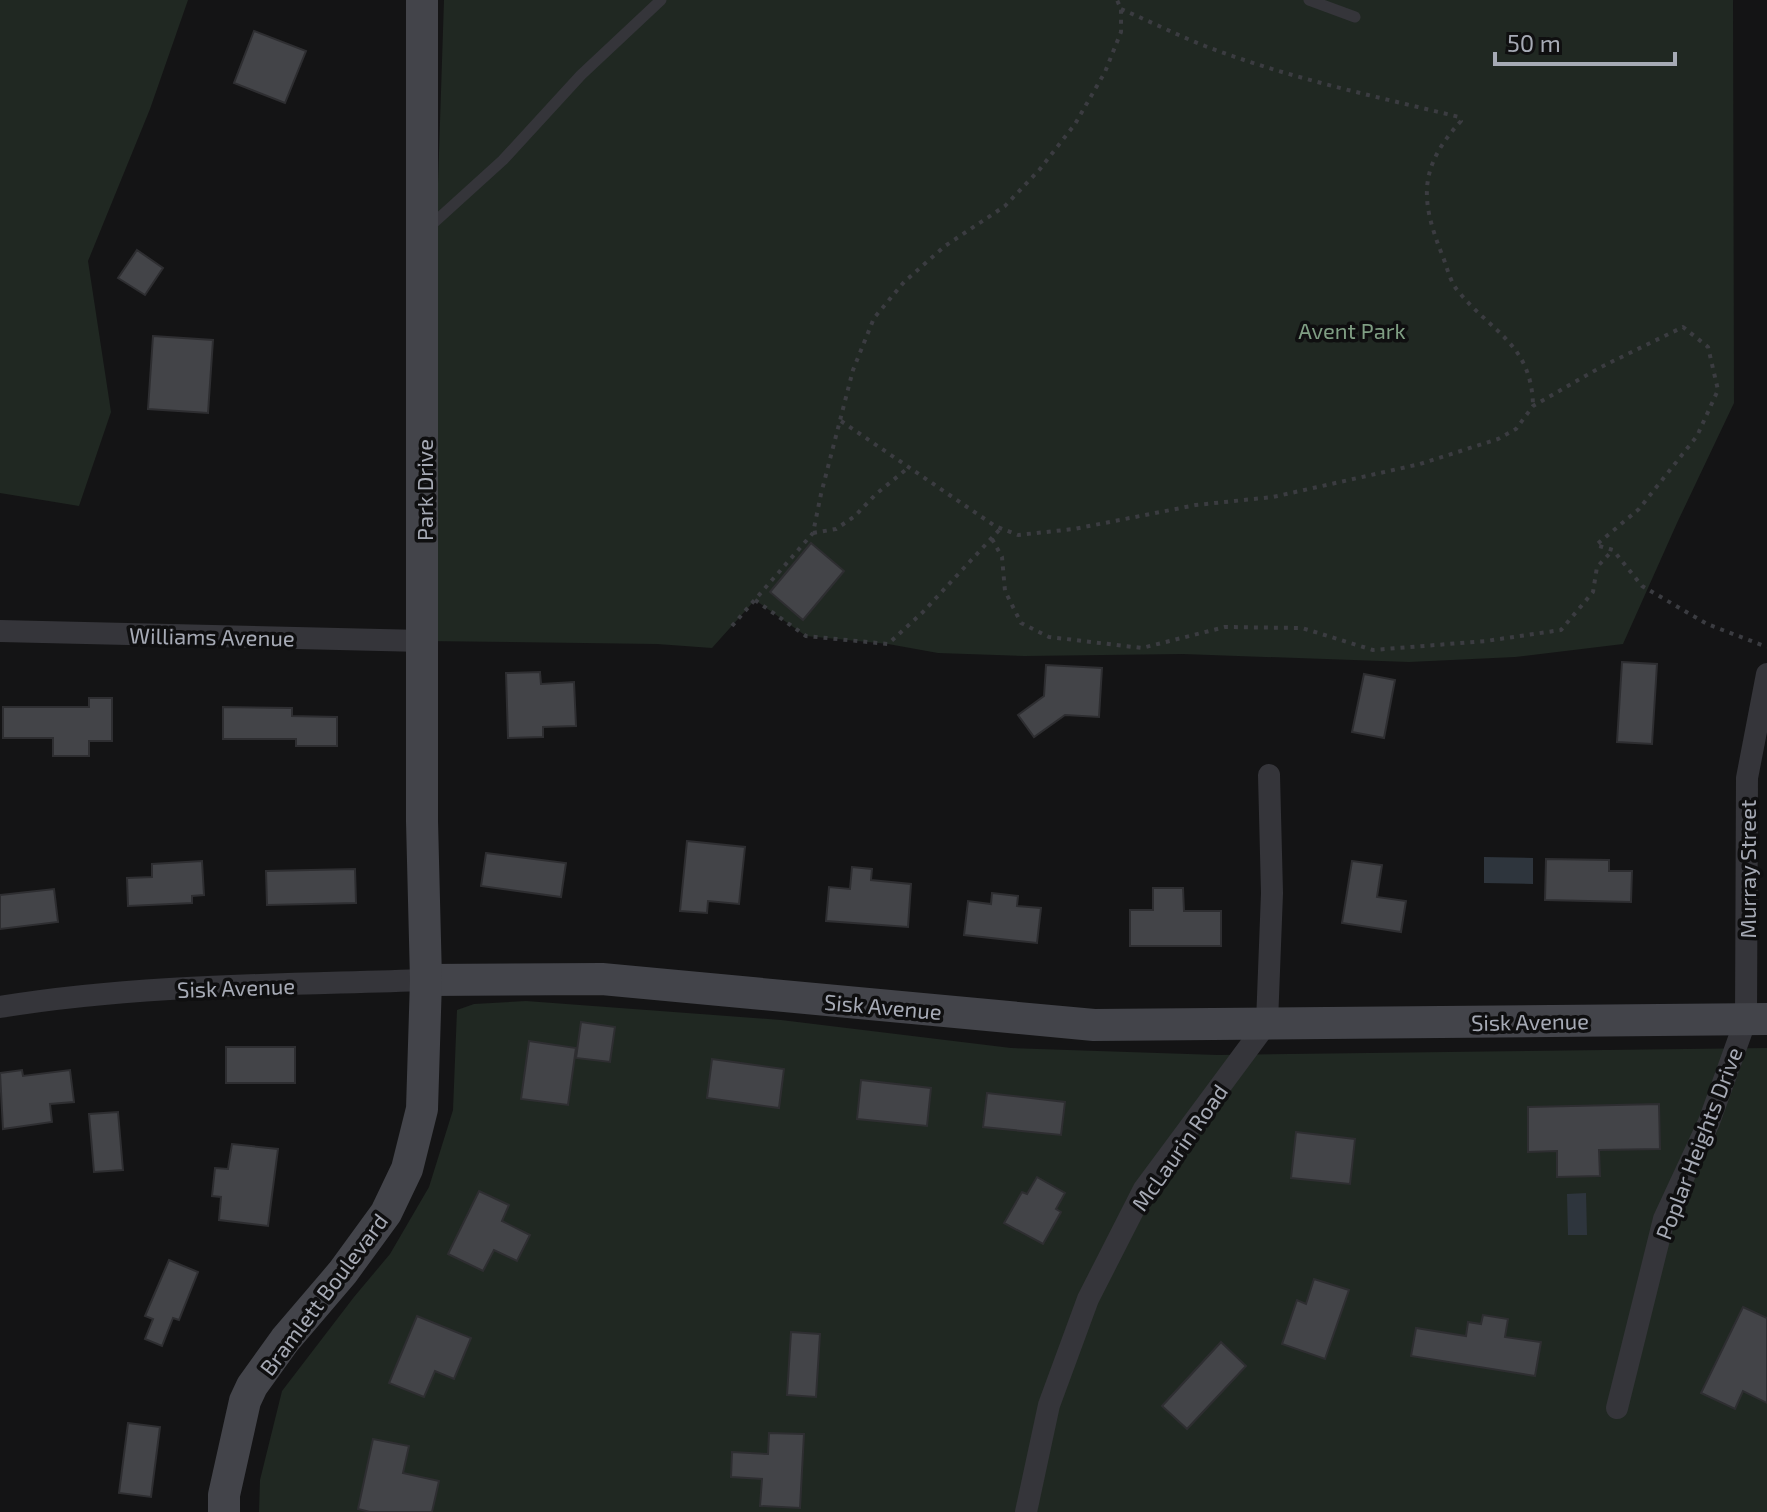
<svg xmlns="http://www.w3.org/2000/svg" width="1767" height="1512" font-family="'Exo 2',sans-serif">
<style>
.green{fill:#202822}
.water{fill:#2e353d}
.building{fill:#434448;stroke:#2e2e31;stroke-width:2}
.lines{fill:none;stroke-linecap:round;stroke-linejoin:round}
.path{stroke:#3b3c41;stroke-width:4;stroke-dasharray:4 6;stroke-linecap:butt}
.lane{stroke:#35353a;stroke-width:11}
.street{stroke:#35353a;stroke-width:22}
.secondary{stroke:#43444a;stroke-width:32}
.labels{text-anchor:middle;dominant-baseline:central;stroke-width:7;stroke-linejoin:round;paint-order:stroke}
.park-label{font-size:22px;fill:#7f9e83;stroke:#0f0f10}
.street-label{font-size:22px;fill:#a6aab5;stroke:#0f0f10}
</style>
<rect width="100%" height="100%" fill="#141415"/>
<g class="green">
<polygon points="0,0 188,0 150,109 88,261 111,412 79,506 0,493"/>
<polygon points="444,0 1733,0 1734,403 1677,523 1623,644 1515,657 1409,662 1183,654 1024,656 938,653 888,644 806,636 755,600 712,648 657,644 423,641"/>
<polygon points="526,1001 781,1020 1011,1048 1218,1055 1767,1048 1767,1512 259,1512 260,1480 282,1391 354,1297 390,1254 429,1187 453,1110 457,1010 474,1004"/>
</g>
<g class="water">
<polygon points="1484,857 1533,858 1533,884 1484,883"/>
<polygon points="1586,1193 1587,1235 1568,1235 1567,1194"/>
</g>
<g class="building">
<polygon points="254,31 306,51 285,103 234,83"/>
<polygon points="137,250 163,268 145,295 118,278"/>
<polygon points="153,336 213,340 208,413 148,409"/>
<polygon points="811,543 844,571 803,620 770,592"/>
<polygon points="1622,662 1657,664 1652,744 1617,742"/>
<polygon points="1046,665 1102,668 1099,717 1065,715 1034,737 1018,715 1044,696"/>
<polygon points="540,672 541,684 574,682 576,726 543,727 543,737 508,738 506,673"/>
<polygon points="1364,674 1395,680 1384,738 1352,732"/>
<polygon points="89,698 112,698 112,741 89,741 89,756 53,756 53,738 3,738 3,707 89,707"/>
<polygon points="223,707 292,708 292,716 337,717 337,746 296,746 296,739 223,739"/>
<polygon points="687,841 745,847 739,904 708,901 707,913 680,911"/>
<polygon points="486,853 566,863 561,897 481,886"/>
<polygon points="1546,859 1609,860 1609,871 1632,871 1631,902 1545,900"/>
<polygon points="202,861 204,895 192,896 192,903 128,906 127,878 152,877 152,864"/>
<polygon points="1352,861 1382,865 1377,897 1406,901 1401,932 1342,923"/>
<polygon points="852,867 872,869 871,880 911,884 908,927 826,921 829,887 850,889"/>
<polygon points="355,869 356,903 267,905 266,871"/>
<polygon points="1153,888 1183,888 1184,911 1221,911 1221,946 1130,946 1130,910 1153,910"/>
<polygon points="54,889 58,922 0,929 0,895"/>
<polygon points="992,893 1018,896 1017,906 1041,908 1037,943 964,935 968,901 991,904"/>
<polygon points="581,1022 615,1027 610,1062 576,1058"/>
<polygon points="529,1041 576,1048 568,1105 521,1099"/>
<rect x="226" y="1047" width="69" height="36"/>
<polygon points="712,1059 784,1069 779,1108 707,1098"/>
<polygon points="22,1070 23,1076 70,1070 74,1102 50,1104 52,1122 3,1129 0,1073"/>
<polygon points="861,1080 931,1088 927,1126 857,1119"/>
<polygon points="987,1093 1065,1102 1061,1135 983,1127"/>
<polygon points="1659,1104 1660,1149 1599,1150 1600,1176 1557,1177 1557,1151 1528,1152 1528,1107"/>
<polygon points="118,1112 123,1170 94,1172 89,1114"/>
<polygon points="1296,1132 1355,1139 1350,1184 1291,1178"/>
<polygon points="232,1144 278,1149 268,1226 219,1220 221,1197 212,1196 215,1168 228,1169"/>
<polygon points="1037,1177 1065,1193 1056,1209 1061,1212 1043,1244 1004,1223 1022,1192 1027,1194"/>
<polygon points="479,1191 509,1205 502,1221 530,1235 517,1261 494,1250 483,1271 448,1254"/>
<polygon points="169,1260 198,1272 179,1320 173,1318 162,1346 145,1339 153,1319 145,1316"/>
<polygon points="1314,1279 1349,1290 1325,1359 1282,1344 1297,1300 1306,1304"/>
<polygon points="1743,1307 1767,1318 1767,1403 1743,1391 1735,1409 1701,1393"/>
<polygon points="1483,1315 1508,1319 1505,1337 1541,1342 1535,1376 1411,1356 1416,1328 1466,1336 1468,1322 1481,1324"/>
<polygon points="417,1316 471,1338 454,1379 435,1371 424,1397 389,1383"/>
<polygon points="791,1332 820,1334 816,1397 787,1395"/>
<polygon points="1221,1342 1246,1366 1187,1429 1162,1406"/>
<polygon points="128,1423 160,1427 151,1497 119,1493"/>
<polygon points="769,1433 804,1434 800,1508 760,1506 762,1479 731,1477 732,1452 768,1454"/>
<polygon points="373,1439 409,1446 403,1473 439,1481 432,1512 370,1512 358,1509"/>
</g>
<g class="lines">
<g class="path">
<path d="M1121,9C1149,21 1177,35 1205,46C1288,78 1374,96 1459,117L1461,121C1418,168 1420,200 1443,257C1447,267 1450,282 1458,291C1491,332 1532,344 1533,406"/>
<polyline points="841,421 995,526 1018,535 1074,529 1196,505 1273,497 1420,464 1498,439 1516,429 1533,406 1601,367 1683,327 1708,347 1718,390 1697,436 1639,509 1596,545 1613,550 1642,586 1707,624 1767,647"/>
<polyline points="813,533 836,529 855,516 876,494 908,468"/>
<polyline points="992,539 1002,557 1005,591 1021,623 1049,637 1142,648 1225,627 1302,628 1373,650 1486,641 1561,630 1593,592 1597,567 1613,550"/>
<polyline points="755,600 806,636 888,644 923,612 1001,528"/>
<polyline points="732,626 813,533 821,494 853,370 874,318 904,282 945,246 1005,206 1040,169 1075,124 1105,72 1121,32 1121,9 1117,0"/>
</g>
<g class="lane">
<polyline points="1309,0 1355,17"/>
<polyline points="428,228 503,160 581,75 661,0"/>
</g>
<g class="street">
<polyline points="0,631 423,641"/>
<path d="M0,1007C140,984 284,985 426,980"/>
<polyline points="1617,1408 1664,1219 1709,1122 1746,1019 1747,778 1767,674"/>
<polyline points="1026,1512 1049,1405 1088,1299 1144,1189 1267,1023 1272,893 1269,775"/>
</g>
<g class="secondary">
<polyline points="426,980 602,979 1094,1025 1767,1019"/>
<polyline points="224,1512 224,1495 245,1401 252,1386 285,1340 343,1272 386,1213 407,1169 422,1109 426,980 422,821 422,0"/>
</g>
</g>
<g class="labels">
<g class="park-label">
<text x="1352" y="330">Avent Park</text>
</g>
<g class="street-label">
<text transform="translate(424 490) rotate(-90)">Park Drive</text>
<text transform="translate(212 636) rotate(1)">Williams Avenue</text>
<text transform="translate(1747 869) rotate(-90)">Murray Street</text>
<text transform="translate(236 987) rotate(-2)">Sisk Avenue</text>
<text transform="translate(883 1006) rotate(5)">Sisk Avenue</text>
<text transform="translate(1530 1021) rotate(-1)">Sisk Avenue</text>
<text transform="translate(1698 1143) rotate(-69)">Poplar Heights Drive</text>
<text transform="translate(1179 1147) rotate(-55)">McLaurin Road</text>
<text transform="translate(323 1294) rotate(-53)">Bramlett Boulevard</text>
</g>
</g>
<path d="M1495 52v12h180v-12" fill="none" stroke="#a6aab5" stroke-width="4"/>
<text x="1507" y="52" font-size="24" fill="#a6aab5" stroke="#0f0f10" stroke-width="6" paint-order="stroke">50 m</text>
</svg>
